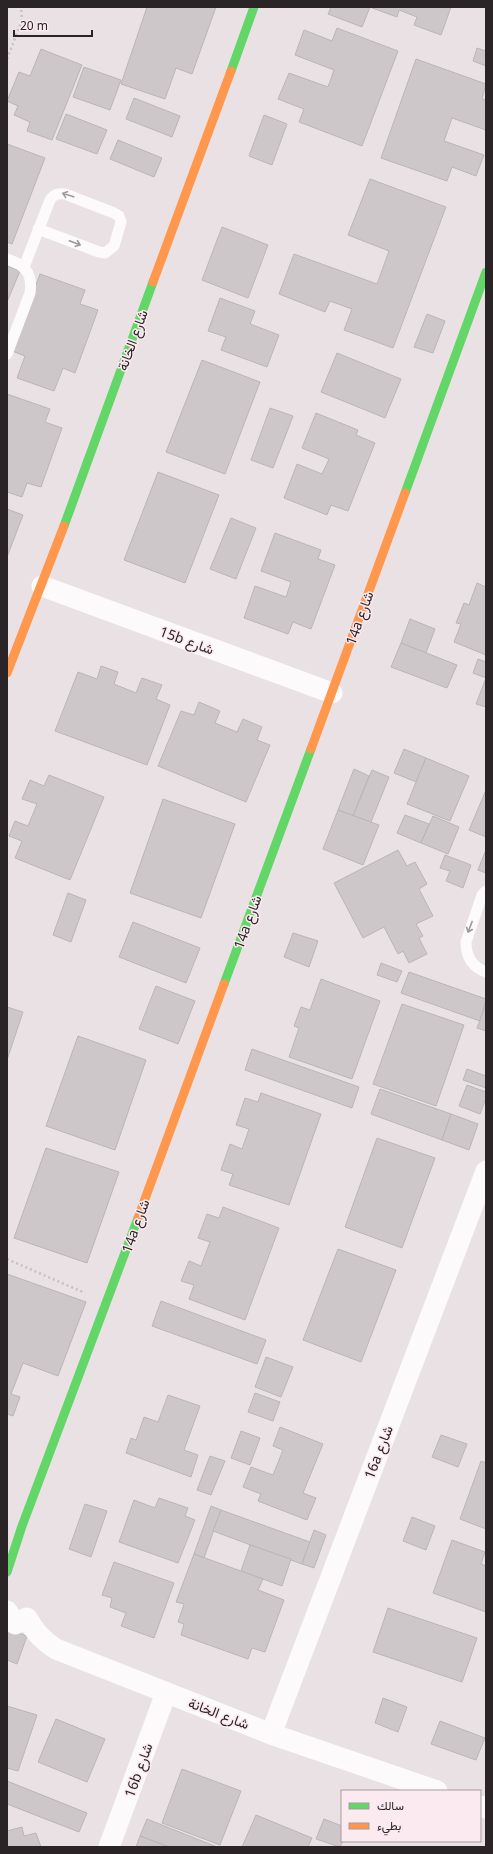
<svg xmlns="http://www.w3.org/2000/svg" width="493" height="1854" font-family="'Noto Sans',Vazirmatn,sans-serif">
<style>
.building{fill:#cec7ca;stroke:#bcb5b7}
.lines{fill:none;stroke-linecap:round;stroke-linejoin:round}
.path{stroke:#c5c2c2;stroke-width:2.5;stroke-dasharray:2 3;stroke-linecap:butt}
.lane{stroke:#fcfafb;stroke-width:11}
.street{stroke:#fcfafb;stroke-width:21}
.fast{stroke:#63d668;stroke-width:9}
.slow{stroke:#ff974d;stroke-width:9}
.oneway{stroke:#9e9a9b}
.labels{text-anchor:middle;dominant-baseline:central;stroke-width:3;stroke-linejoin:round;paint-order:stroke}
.street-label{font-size:14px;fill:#2a2426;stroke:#fbeaf0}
</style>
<rect width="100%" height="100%" fill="#eae1e4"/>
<g class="building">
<polygon points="147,7 216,7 192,74 176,68 165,99 121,84"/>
<polygon points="331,7 370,7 362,27 328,14"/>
<polygon points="372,7 451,7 441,35 414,25 417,17 399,10 397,17 372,8"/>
<polygon points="337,28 398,51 362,146 299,122 304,109 278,99 289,73 328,87 334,70 295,55 304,30 332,41"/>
<polygon points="477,48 486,51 486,66 473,61"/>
<polygon points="41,49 82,65 52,140 27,131 30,122 14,115 18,106 7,101 19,72 30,76"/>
<polygon points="416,59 486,84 482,99 486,100 486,130 452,118 444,141 484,155 476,176 452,167 447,181 381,158"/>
<polygon points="84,67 121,80 110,110 73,97"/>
<polygon points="134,98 180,116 172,137 126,119"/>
<polygon points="66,114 107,130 97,154 56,139"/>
<polygon points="264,115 287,124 272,165 249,156"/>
<polygon points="118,140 162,158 154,177 110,159"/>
<polygon points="7,144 45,158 12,244 7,242"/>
<polygon points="370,179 446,207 393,348 344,330 352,309 330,301 325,312 279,294 294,254 377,284 389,251 348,235"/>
<polygon points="222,227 268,245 248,298 202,280"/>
<polygon points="7,266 20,271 7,302"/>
<polygon points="40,274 85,290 80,304 98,310 75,373 63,368 54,391 17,378 25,356 12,351"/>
<polygon points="220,298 255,311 250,324 279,335 267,367 221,350 226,337 208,331"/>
<polygon points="427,314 445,321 433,353 414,347"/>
<polygon points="337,353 401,379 385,418 321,392"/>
<polygon points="202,360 260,382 225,474 166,452"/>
<polygon points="7,394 50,409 45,422 62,428 41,487 27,483 22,497 7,492"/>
<polygon points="270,408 293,416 273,468 251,460"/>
<polygon points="316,413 358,430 356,435 375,443 348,511 331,505 327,515 284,498 297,464 322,474 329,459 302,448"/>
<polygon points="158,472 219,495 185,583 124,560"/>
<polygon points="7,509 23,515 7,557"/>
<polygon points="231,518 256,528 236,579 210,569"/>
<polygon points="275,533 321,550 318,559 335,565 311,629 293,622 288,634 244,618 255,586 286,597 291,582 261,571"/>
<polygon points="477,583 486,587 486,655 454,642 461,624 456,623 464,603 469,605"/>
<polygon points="410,619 435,629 426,653 401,643"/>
<polygon points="401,643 457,665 447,688 391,667"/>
<polygon points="478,659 486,662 486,678 473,673"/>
<polygon points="101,666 118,672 114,684 136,693 142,678 162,685 156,699 170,705 147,765 55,731 78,672 97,679"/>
<polygon points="486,678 486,707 476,704"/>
<polygon points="199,702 220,711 215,723 237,732 243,719 262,727 257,740 270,745 246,802 158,766 181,711 194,715"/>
<polygon points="404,749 426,758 416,782 394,773"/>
<polygon points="426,758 469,776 450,821 407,804"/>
<polygon points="354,769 369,776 353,816 338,810"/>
<polygon points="372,770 389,777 371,822 353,816"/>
<polygon points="49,775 104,797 70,880 15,858 22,841 9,836 15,821 28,826 37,804 22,799 30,780 44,786"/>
<polygon points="486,790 486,837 469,830"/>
<polygon points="163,799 235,824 201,918 130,893"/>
<polygon points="338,810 379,825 363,865 323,849"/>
<polygon points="405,815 429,824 421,843 397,833"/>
<polygon points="433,816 459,827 448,854 421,843"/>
<polygon points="398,850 407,866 415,862 427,884 419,889 433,916 416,924 423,936 419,938 427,954 409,963 403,951 398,954 384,927 363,938 334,883"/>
<polygon points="485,852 486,852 486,873 478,870"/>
<polygon points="445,855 471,865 463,888 446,881 450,871 440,868"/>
<polygon points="68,893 86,900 71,942 53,935"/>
<polygon points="133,922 200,948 186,983 119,957"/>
<polygon points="293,933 318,941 309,967 284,957"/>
<polygon points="381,963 402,971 397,982 377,975"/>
<polygon points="409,972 486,999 480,1021 401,993"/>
<polygon points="321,979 380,1001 352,1079 289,1057 299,1028 294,1026 301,1007 310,1010"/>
<polygon points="156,986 195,1001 178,1044 139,1029"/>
<polygon points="402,1004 464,1025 436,1106 373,1084"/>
<polygon points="486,1004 486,1031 477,1028"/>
<polygon points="7,1007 23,1012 7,1060"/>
<polygon points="78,1036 146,1060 115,1150 46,1126"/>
<polygon points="252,1049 359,1087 352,1108 245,1070"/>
<polygon points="467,1069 486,1076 486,1088 463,1080"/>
<polygon points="467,1085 486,1092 486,1098 480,1114 459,1106"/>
<polygon points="380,1089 451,1114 442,1140 371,1114"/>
<polygon points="261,1093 321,1114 289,1205 229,1185 233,1174 221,1170 230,1144 242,1149 249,1129 236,1125 245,1098 258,1102"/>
<polygon points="451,1114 478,1124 469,1150 442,1140"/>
<polygon points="377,1138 435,1158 402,1248 345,1227"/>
<polygon points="46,1148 119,1172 87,1263 14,1238"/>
<polygon points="223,1207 279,1228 245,1320 189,1299 194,1285 181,1281 189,1261 201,1266 210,1242 198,1238 207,1214 219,1218"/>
<polygon points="338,1249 396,1270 361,1362 303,1340"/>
<polygon points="7,1274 86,1302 58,1376 23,1363 11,1394 20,1397 13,1416 7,1414"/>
<polygon points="161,1301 266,1340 257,1364 152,1326"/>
<polygon points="266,1357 293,1367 281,1397 255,1387"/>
<polygon points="255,1393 280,1402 273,1421 248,1412"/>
<polygon points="168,1395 200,1406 184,1450 198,1455 191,1477 126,1453 131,1438 136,1440 144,1417 158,1422"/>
<polygon points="280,1427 323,1444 303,1493 316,1498 307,1520 258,1501 261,1494 243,1487 251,1467 273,1475 283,1450 273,1446"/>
<polygon points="241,1431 260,1438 250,1465 231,1458"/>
<polygon points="441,1435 467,1444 458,1467 432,1457"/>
<polygon points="210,1456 225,1461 211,1495 197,1490"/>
<polygon points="481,1461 486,1463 486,1529 460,1519"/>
<polygon points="159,1498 188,1508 185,1516 195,1520 178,1563 119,1542 134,1500 155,1508"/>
<polygon points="85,1504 107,1511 91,1557 69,1549"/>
<polygon points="211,1506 221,1510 204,1558 194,1554"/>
<polygon points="221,1510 310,1542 302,1564 213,1531"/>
<polygon points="412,1517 435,1526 426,1550 403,1541"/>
<polygon points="314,1530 326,1535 314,1568 302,1564"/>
<polygon points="452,1540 485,1552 481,1564 486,1566 486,1612 433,1593"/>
<polygon points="250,1545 291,1559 282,1586 241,1571"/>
<polygon points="194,1554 263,1579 258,1590 284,1600 265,1652 252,1648 248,1659 181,1635 184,1624 178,1622 184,1604 176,1602"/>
<polygon points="114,1562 174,1583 154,1638 121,1626 126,1613 110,1607 112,1598 102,1595"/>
<polygon points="388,1608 477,1638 462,1682 373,1652"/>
<polygon points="7,1629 27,1636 17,1664 7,1660"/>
<polygon points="383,1698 407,1707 398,1732 375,1723"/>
<polygon points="7,1706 37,1715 18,1771 7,1768"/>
<polygon points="56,1719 105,1739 87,1782 38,1762"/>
<polygon points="440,1721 485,1738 476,1760 431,1744"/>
<polygon points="182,1769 241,1791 220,1845 162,1823"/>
<polygon points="7,1781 87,1813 79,1832 7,1804"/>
<polygon points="256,1815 312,1838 308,1847 242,1847"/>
<polygon points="147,1819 217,1847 169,1847 140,1836"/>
<polygon points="324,1819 342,1826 343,1841 340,1847 316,1839"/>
<polygon points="22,1827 24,1836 36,1833 41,1847 7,1847 7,1831"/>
<polygon points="140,1836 169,1847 136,1847"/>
</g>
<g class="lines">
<g class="path">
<polyline points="7,59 22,20 21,7"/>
<polyline points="7,1259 85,1293"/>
</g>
<g class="lane">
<path d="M7,259C25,265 33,273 30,293L7,354"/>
<path d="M24,267L50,200C54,194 58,193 65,194L114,213L119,216L121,222L114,246L105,253L99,252L38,229"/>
<path d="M486,891L482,895L466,942C466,956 472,967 486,972"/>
</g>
<g class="street">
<polyline points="42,586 332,693"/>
<path d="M7,1611L15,1624L27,1618C35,1632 42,1640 56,1649L271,1734L437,1791"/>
<polyline points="271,1734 486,1171"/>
<polyline points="480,1806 486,1808"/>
<polyline points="109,1847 166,1693"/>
</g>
<g class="fast">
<polyline points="231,71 254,7"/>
<polyline points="405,493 486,272"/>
<polyline points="64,526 153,282"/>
<polyline points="224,984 311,749"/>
<polyline points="7,1572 22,1526 138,1218"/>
</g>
<g class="slow">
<polyline points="153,282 231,71"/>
<polyline points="7,673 64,526"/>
<polyline points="311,749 405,493"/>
<polyline points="138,1218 224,984"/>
</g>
</g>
<defs><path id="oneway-shaft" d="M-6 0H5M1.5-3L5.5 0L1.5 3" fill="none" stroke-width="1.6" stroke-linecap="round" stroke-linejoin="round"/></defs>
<g class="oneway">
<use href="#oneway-shaft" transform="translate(68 195) rotate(-162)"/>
<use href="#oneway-shaft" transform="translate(75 243) rotate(21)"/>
<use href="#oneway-shaft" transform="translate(470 927) rotate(111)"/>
</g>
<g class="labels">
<g class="street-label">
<text transform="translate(132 340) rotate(-70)">شارع الخانة</text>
<text transform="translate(359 618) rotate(-70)">14a شارع</text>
<text transform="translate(187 640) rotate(20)">15b شارع</text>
<text transform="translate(247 922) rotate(-70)">14a شارع</text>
<text transform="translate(135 1226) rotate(-70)">14a شارع</text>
<text transform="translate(378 1452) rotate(-69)">16a شارع</text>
<text transform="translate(219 1713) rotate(21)">شارع الخانة</text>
<text transform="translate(138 1770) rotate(-70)">16b شارع</text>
</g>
</g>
<rect width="493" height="1854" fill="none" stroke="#2a2426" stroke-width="16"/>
<rect x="341" y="1790" width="140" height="52" fill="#fbeaf0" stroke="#a79b9f"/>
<rect x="349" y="1803" width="20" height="6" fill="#63d668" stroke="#a79b9f"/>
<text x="377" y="1810" font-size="12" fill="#2a2426">سالك</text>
<rect x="349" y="1823" width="20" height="6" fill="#ff974d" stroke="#a79b9f"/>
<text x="377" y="1830" font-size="12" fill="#2a2426">بطيء</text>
<path d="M14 30v6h78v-6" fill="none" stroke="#2a2426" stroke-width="2"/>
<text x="20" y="30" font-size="12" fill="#2a2426" stroke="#fbeaf0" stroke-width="3" paint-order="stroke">20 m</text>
</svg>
